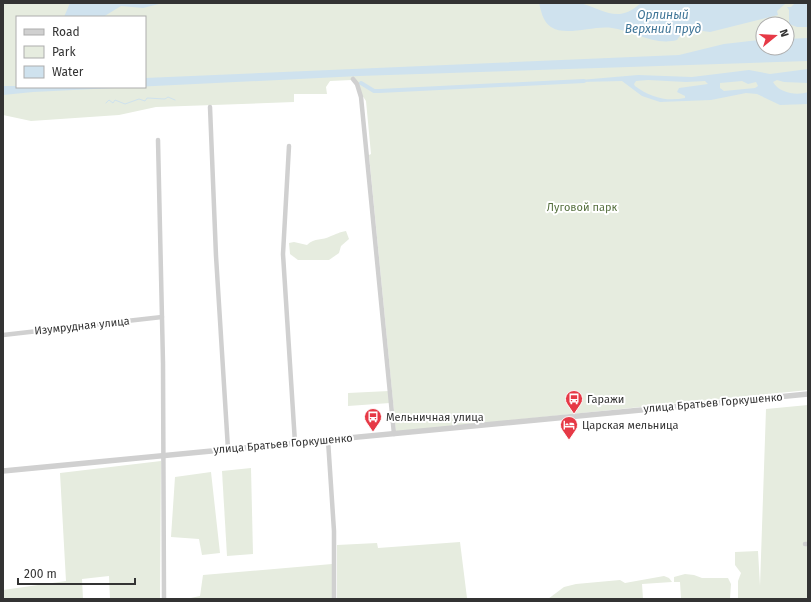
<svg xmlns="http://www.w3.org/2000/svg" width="811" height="602" font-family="'Fira Sans',sans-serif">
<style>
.green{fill:#e6ecdf;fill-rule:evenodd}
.water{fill:#cfe2ee;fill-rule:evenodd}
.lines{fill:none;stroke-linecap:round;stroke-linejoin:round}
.stream{stroke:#cfe2ee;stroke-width:1}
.canal{stroke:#cfe2ee;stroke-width:4}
.minor{stroke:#d0d0d0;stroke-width:4.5}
.tertiary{stroke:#d0d0d0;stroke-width:5.5}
.labels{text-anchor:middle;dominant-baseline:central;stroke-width:4;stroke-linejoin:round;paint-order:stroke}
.park-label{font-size:11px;fill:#56703f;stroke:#fff}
.street-label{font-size:11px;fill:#333;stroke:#fff}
.poi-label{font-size:11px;fill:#333;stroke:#fff;text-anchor:start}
.water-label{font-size:12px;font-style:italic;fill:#3f7597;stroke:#fff}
</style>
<rect width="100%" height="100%" fill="#fff"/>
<g class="green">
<path d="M3,3H808V390L396,432L369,155L371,154L366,101L352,80L330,81L326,87L327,94H294V102L156,107L119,115L31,121L3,115ZM17,17H145V87H17ZM763,24H787V48H763Z"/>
<path d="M346,231L349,239L341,246L339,253L329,260H298L290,254L289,243L294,242L307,245C315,237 322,241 331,236C337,234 339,232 346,231Z"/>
<polygon points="389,391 390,403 348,406 348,393"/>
<polygon points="808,405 808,599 738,599 738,581 741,573 735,565 735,552 758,551 760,586 766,409"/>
<polygon points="161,461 160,599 110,599 109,576 82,579 83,599 3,599 3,590 66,581 60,473"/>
<polygon points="251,468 253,554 227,556 222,471"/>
<polygon points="211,472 220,553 202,555 199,539 171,537 175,477"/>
<polygon points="460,542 467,598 337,599 337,545 377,543 378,548"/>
<polygon points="332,564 332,599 186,599 200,596 203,575"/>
<polygon points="685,574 694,575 702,578 728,578 731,584 730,599 681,599 680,582 674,582 674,577"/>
<polygon points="664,576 669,578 672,582 642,584 643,599 548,599 564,587 576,584 620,580 625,583"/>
</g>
<g class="water">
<polygon points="70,3 163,3 143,8 121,6 103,17 64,17"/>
<path d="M539,3C552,3 568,0 580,3C606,10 617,24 641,3L785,4L777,11L778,15L710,32L688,29L683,31L677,40C654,46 634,31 612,28C594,25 566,37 551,27C543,22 541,11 539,3Z"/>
<polygon points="795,3 808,3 808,27 797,27 789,24 789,10 787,7 791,7"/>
<polygon points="808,38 808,61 359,76 33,92 3,95 3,86 9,86 145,87 145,78 679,55 724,44 759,40 763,40 763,48 787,48 787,39"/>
<path d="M808,69V83L784,82L777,80L773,82C779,93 797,96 808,92V104L780,105L757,94L746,93L711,100L660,102L642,96L622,81L580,82V80L638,75L692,77L749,70L770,74ZM648,80L686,82L705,81L708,84L679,88L677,92L685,96V98C666,102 650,97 635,86L634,84L636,81ZM742,81L748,84L756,82L758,86L755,88L724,91L720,88V83Z"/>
</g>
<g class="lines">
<polyline class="stream" points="106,103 109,100 113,103 115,100 125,104 139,99 145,101 147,98 165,99 168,97 175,100"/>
<polyline class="canal" points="361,83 374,91 379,91 584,81"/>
<g class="minor">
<polyline points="353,79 357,84 361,97 394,434"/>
<polyline points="210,107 216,256 228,449"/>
<polyline points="158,140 163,363 164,599"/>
<polyline points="289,146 283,254 295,443"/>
<polyline points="3,335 162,317"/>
<polyline points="328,440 334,531 334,599"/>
<polyline points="805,544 808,544"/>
</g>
<polyline class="tertiary" points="3,471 808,394"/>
</g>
<defs>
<symbol id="bus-pin" viewBox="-11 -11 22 30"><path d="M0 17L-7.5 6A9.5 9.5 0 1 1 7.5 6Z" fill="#e63946" stroke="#fff"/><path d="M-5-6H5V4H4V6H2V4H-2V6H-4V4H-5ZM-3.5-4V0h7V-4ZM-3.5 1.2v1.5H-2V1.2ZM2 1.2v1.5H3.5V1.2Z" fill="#fff"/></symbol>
<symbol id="hotel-pin" viewBox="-11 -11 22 30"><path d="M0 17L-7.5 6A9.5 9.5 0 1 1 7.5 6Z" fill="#e63946" stroke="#fff"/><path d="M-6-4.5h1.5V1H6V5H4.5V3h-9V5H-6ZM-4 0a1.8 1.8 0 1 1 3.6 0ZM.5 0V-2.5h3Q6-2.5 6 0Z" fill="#fff"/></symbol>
</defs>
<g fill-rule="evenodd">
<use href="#bus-pin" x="564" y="389" width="20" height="27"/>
<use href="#bus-pin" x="363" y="407" width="20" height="27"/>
<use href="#hotel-pin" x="559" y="415" width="20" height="27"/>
</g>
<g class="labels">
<g class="park-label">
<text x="582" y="207">Луговой парк</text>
</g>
<g class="street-label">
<text transform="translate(82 326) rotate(-6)">Изумрудная улица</text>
<text transform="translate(713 403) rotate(-5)">улица Братьев Горкушенко</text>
<text transform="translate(283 444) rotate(-5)">улица Братьев Горкушенко</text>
</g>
<g class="poi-label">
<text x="587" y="399">Гаражи</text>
<text x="386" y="417">Мельничная улица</text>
<text x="582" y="425">Царская мельница</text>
</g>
<g class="water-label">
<text x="663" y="15">Орлиный<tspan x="663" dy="14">Верхний пруд</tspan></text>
</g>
</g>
<rect width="811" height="602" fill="none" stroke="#333333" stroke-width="8"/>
<rect x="16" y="16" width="130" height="72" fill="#ffffff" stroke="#adadad"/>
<rect x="24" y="29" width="20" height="6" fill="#d0d0d0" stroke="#adadad"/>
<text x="52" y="36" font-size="12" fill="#333333">Road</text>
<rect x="24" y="46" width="20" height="12" fill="#e6ecdf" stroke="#adadad"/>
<text x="52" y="56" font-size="12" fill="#333333">Park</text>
<rect x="24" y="66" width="20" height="12" fill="#cfe2ee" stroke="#adadad"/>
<text x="52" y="76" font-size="12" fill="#333333">Water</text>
<g transform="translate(775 36) rotate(72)"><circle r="19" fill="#ffffff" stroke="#adadad"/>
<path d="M0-3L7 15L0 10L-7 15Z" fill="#e63946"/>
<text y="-6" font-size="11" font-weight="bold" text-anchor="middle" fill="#333333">N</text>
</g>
<path d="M18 578v6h117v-6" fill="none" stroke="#333333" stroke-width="2"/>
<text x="24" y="578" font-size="12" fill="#333333" stroke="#ffffff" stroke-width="3" paint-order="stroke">200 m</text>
</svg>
